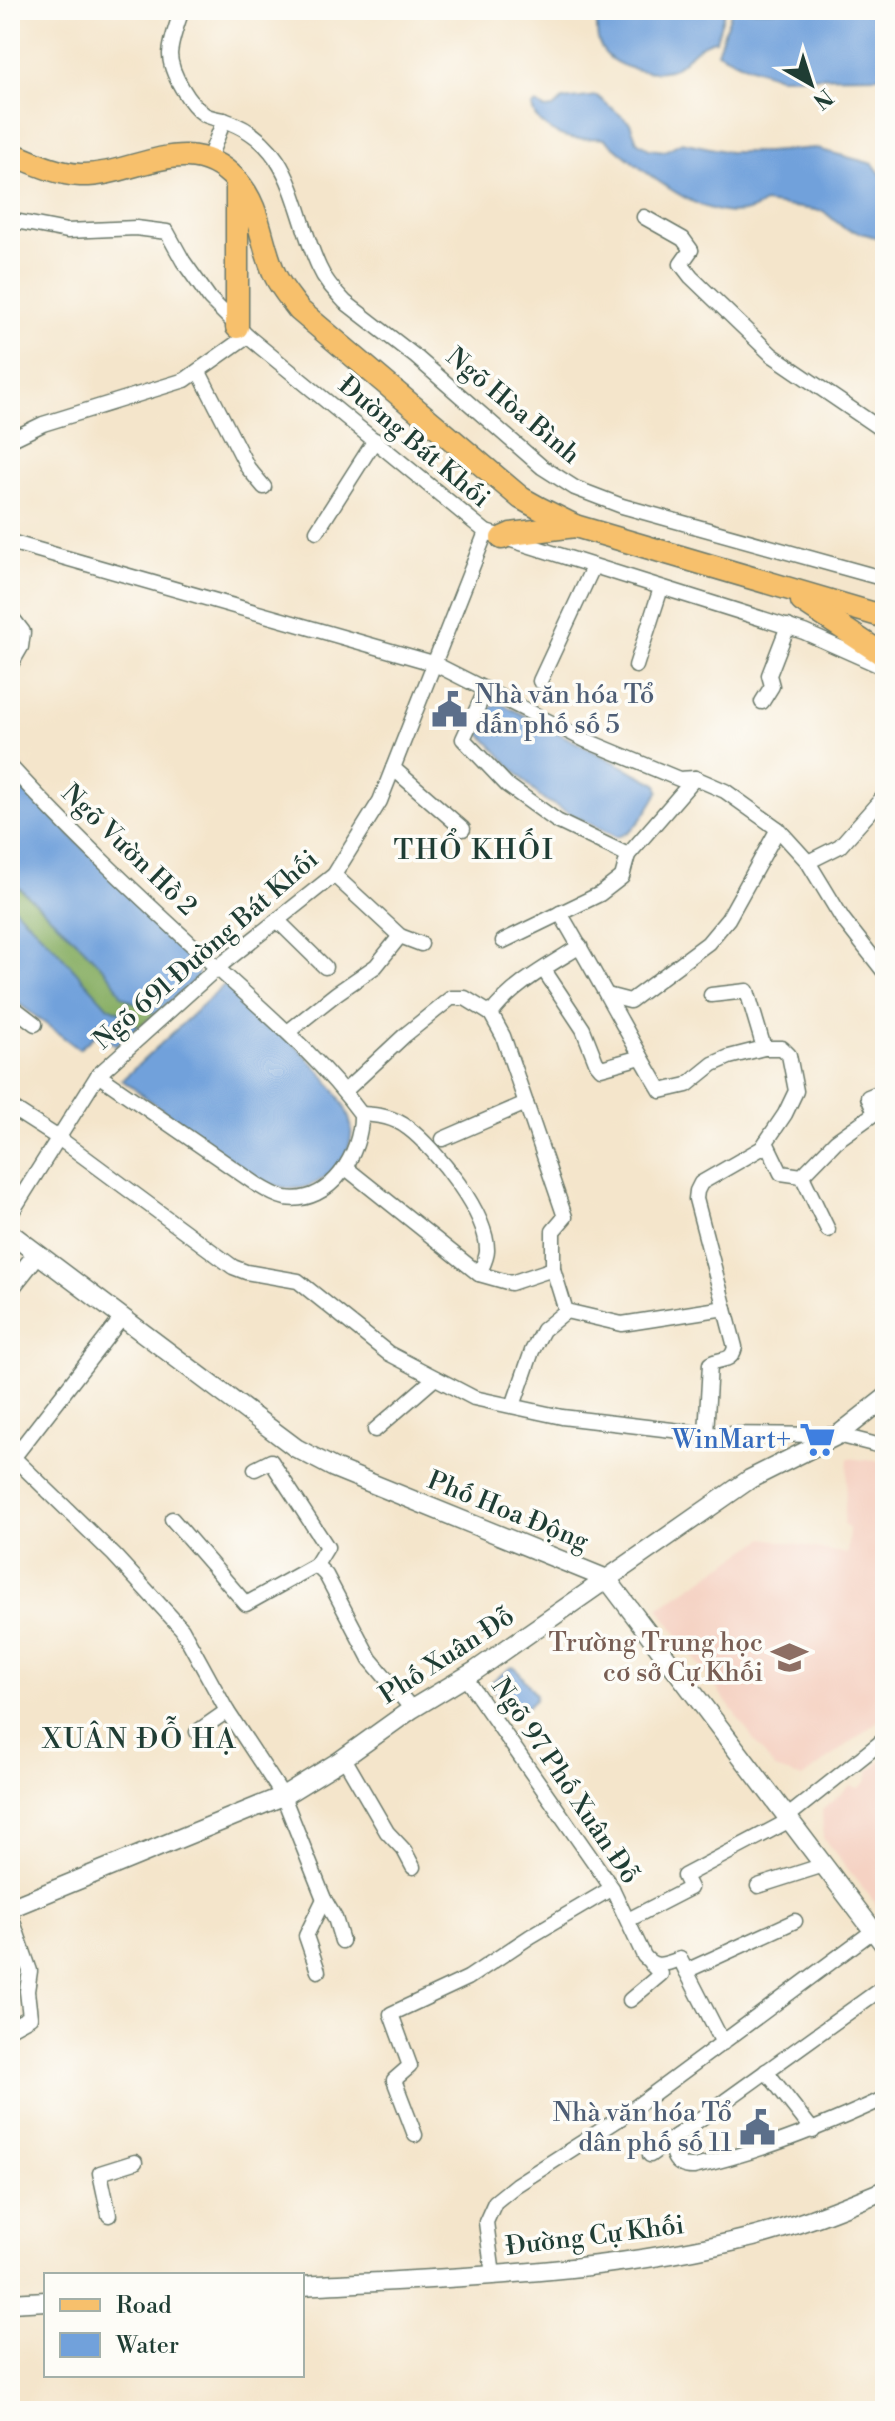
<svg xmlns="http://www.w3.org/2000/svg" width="895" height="2421" font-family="'Libre Bodoni',serif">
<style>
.built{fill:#f5d2c3}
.forest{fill:#87ae64;stroke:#53764c;stroke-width:2}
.water{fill:#71a1db;stroke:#486f88;stroke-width:2}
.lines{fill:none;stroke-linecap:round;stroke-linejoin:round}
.minor-casing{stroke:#6a7869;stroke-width:17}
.tertiary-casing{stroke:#6a7869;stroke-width:21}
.primary-casing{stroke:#6a7869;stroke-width:25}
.minor{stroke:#fff;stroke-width:14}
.tertiary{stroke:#fff;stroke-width:18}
.primary{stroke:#f7c06c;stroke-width:22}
.labels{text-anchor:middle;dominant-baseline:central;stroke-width:7;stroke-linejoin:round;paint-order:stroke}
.street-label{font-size:26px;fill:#1f3d34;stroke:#fdfcf7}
.service-label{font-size:26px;fill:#4e5e75;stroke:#fdfcf7;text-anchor:start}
.shop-label{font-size:26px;fill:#366cbe;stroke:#fdfcf7;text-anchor:end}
.education-label{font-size:26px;fill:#785e54;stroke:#fdfcf7;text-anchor:end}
.neighbourhood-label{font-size:28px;letter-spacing:2px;fill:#1f3d34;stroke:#fdfcf7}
</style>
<rect width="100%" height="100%" fill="#fdfcf7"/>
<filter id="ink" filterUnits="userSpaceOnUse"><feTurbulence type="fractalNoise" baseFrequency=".0125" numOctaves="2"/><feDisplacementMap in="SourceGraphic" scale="16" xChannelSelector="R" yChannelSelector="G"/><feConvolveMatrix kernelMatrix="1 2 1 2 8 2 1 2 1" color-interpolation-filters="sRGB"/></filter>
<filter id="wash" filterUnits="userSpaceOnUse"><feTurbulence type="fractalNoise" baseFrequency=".006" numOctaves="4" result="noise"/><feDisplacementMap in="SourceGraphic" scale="32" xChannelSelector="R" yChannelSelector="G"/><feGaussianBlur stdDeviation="1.8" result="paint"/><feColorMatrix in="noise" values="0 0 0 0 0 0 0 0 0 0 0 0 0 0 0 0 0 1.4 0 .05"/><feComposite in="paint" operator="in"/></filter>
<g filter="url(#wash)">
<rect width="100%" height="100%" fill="#f4e5cb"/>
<g class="built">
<polygon points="848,1458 885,1462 885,1716 803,1778 775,1769 658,1608 765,1538 847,1554 849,1529 844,1524"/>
<polygon points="885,1758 885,1913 884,1914 823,1838 822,1810 850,1786 859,1788 867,1781 869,1771"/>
</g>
<polygon class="forest" points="10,880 79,943 112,978 122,996 155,1014 138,1027 124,1014 107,1006 54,947 10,904"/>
<g class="water">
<path d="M598,10H725L716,40C692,44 685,66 669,70C648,75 612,68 601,47C595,36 597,22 598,10Z"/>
<polygon points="732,10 885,10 885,76 779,77 740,63 717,52"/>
<path d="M597,96L630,123L637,141L649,149L665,151L682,142L729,152H767L814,148L873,164L885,180V240L844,228L823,211L764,203C718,239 639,167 605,139C595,137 587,139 578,139C560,138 534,125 532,106L536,104L545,109L553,108L563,100Z"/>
<path d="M496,704L504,705L657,784L659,791C649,807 636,834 616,837L546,801L534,791L481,734C480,722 486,710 496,704Z"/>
<polygon points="10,775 197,961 198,977 155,1014 122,996 112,978 79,943 10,879"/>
<polygon points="10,904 54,947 107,1006 124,1014 138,1027 116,1046 99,1032 79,1049 10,997"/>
<path d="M225,984C261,1015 343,1078 351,1126C354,1147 340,1166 324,1178C300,1195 279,1189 255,1177L122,1080Z"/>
<polygon points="511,1667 516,1668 536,1695 535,1700 516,1715 511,1713 491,1686 491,1682"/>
</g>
</g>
<g filter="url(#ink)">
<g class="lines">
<defs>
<g id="minor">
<path d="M182,10C177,24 171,40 170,54C170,73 190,105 205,115C211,118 218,119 224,120L208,161"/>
<path d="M224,120C295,144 292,209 319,267C325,281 335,291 345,302L416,357L542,467L575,488L622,506L885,579"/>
<polyline points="644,217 683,239 691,250 681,264 691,277 772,355 885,432"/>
<polyline points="10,220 67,231 136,228 167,232 183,261 210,299 247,336 486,532 804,632 885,668"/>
<polyline points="199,372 248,468 264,487"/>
<polyline points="10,440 43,424 185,380 247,336"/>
<polyline points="317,531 375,440"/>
<polyline points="10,542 433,663 585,740 679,779 695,778 725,791 778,829 808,862 842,918 885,973"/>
<polyline points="10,615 23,632 21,647 10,666"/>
<polyline points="636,666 661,588"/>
<polyline points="540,681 593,567"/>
<polyline points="486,689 463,739 507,785 557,821 628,855 695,778"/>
<polyline points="762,702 772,686 769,675 788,626"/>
<path d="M10,766C74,836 145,902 215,966C267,1014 319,1057 361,1114C362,1153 331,1205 285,1198C275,1196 264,1189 256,1184L98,1075"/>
<polyline points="393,768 463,829"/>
<polyline points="808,862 840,846 885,795"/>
<polyline points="334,875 400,936 421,944"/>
<path d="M560,913C595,972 626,1032 661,1091L687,1085L713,1064L729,1057L764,1048H782L789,1055L796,1091L785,1114L762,1148L701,1183L697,1191L696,1199L735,1347C731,1364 721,1357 710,1364L706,1434"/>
<polyline points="277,920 325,967"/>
<polyline points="503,941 600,894 622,877 628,855"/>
<polyline points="544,970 583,1029 596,1062 601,1068 641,1057"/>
<polyline points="607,995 630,1001 708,943 728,919 778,829"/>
<polyline points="711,995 747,991 764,1048"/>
<polyline points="10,1005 35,1024"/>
<polyline points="491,1014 503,1036 565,1217 553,1231 553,1269 566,1311 622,1324 725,1308"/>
<polyline points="289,1031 337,993 376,966 400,936"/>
<path d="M345,1091L405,1035L451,998H465L491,1014C512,985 550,965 580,946"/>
<polyline points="10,1107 60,1139 233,1267 246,1272 298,1281 388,1353 474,1398 562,1417 706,1434 838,1435 885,1447"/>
<path d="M361,1114C379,1115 394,1117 408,1128C436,1149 488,1214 487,1251C487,1258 482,1267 479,1274"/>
<polyline points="443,1139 526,1103"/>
<polyline points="766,1142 781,1173 802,1176 836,1141 875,1113 868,1097 885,1090"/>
<polyline points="346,1168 479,1274 511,1283 553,1269"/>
<polyline points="802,1176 828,1230"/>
<polyline points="10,1215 98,1075 217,968 334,875 380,801 486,532"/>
<polyline points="513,1406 532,1351 543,1330 566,1311"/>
<polyline points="375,1430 435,1378"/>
<polyline points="13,1457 114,1555 182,1629 227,1711"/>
<polyline points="10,1462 121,1319"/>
<polyline points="255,1469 271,1461 327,1547 316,1565"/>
<polyline points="172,1519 246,1604 316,1565"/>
<polyline points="316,1565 326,1575 370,1659 412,1709"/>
<path d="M465,1677L612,1888L644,1956C656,1970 664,1964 680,1959L723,2043"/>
<polyline points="197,1732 227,1711 283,1796 324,1899 335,1918 342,1941"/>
<polyline points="344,1758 387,1832 404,1850 413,1867"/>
<polyline points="787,1817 885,1739"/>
<polyline points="758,1886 824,1865"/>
<polyline points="10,1913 30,1971 27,1991 30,2017 10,2028"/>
<polyline points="628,1920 690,1888 684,1876 790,1820"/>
<polyline points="318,1971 306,1936 324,1899"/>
<polyline points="686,1971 795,1921"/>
<polyline points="630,2000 661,1974 651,1964"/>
<polyline points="766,2071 813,2131"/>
<polyline points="415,2135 394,2080 410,2066 391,2014 468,1978 531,1936 612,1888"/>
<path d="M676,2136C667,2152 675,2168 694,2167C761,2152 823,2127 885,2098"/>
<polyline points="650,2155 885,1986"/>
<polyline points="109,2215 100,2173 135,2162"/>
<polyline points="493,2275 486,2222 495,2202 516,2185 622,2117 873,1931"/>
</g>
<g id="tertiary">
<polyline points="10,1233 296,1448 334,1468 607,1579 885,1946"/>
<polyline points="10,1288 37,1254"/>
<polyline points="10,1908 283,1796 338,1762 412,1709 475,1671 750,1479 838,1435 885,1398"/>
<path d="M302,2286C446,2278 595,2274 736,2241C787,2230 837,2210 885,2190"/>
<polyline points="10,2303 46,2301"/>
</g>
<g id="primary">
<path d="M10,153C32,162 56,174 80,175C133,177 189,128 236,180C261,207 260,243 275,275C281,288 291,299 299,310L521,498L539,508L575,526L885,617"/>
<polyline points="237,327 237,181"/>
<polyline points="502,538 511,534 575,526"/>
<polyline points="802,601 885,656"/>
</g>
</defs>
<use href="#minor" class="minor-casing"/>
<use href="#tertiary" class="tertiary-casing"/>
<use href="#primary" class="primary-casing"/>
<use href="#minor" class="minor"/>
<use href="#tertiary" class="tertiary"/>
<use href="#primary" class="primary"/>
</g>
</g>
<defs>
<symbol id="civic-bare" viewBox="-9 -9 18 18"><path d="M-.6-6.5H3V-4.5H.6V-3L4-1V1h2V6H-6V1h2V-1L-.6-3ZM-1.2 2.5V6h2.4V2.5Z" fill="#5c6f8a" stroke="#fdfcf7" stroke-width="2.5" paint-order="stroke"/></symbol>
<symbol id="supermarket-bare" viewBox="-9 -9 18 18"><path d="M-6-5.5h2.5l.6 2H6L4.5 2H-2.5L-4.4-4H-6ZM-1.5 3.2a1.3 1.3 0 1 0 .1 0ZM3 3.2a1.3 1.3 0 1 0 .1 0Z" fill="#3f7fe0" stroke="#fdfcf7" stroke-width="2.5" paint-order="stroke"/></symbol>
<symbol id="school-bare" viewBox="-9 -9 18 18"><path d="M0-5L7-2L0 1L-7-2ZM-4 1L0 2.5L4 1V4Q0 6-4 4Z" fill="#8d6e63" stroke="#fdfcf7" stroke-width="2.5" paint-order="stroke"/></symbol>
</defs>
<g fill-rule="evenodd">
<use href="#civic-bare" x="424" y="684" width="51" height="51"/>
<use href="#supermarket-bare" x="792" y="1414" width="51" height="51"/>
<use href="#school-bare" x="764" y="1632" width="51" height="51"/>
<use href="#civic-bare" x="732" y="2102" width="51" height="51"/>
</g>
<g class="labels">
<g class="street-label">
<text transform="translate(513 406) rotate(40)">Ngõ Hòa Bình</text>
<text transform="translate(414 442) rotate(40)">Đường Bát Khối</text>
<text transform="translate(129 850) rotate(44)">Ngõ Vườn Hồ 2</text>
<text transform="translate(206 950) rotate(-41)">Ngõ 691 Đường Bát Khối</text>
<text transform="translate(508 1511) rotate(22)">Phố Hoa Động</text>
<text transform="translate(447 1656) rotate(-33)">Phố Xuân Đỗ</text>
<text transform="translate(565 1781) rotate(56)">Ngõ 97 Phố Xuân Đỗ</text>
<text transform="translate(595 2236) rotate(-7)">Đường Cự Khối</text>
</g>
<g class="service-label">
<text x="475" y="695">Nhà văn hóa Tổ<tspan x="475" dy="30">dấn phố số 5</tspan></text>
<text x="732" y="2113" text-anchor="end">Nhà văn hóa Tổ<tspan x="732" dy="30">dân phố số 11</tspan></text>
</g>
<g class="shop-label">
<text x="791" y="1440">WinMart+</text>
</g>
<g class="education-label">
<text x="763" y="1643">Trường Trung học<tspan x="763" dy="30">cơ sở Cự Khối</tspan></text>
</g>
<g class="neighbourhood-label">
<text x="474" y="850">THỔ KHỐI</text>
<text x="140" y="1739">XUÂN ĐỖ HẠ</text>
</g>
</g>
<rect width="895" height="2421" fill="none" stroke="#fdfcf7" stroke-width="40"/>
<rect x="44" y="2273" width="260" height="104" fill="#fdfcf7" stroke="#a4b0a9" stroke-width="2"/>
<rect x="60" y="2299" width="40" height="12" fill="#f7c06c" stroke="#a4b0a9" stroke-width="2"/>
<text x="116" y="2313" font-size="24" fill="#1f3d34">Road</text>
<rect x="60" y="2333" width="40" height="24" fill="#71a1db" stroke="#a4b0a9" stroke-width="2"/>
<text x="116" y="2353" font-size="24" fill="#1f3d34">Water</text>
<g transform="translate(811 84) rotate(141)" stroke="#fdfcf7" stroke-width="6" paint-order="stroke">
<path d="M0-6L14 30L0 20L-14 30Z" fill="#1f3d34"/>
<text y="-12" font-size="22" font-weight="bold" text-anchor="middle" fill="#1f3d34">N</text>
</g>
</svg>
